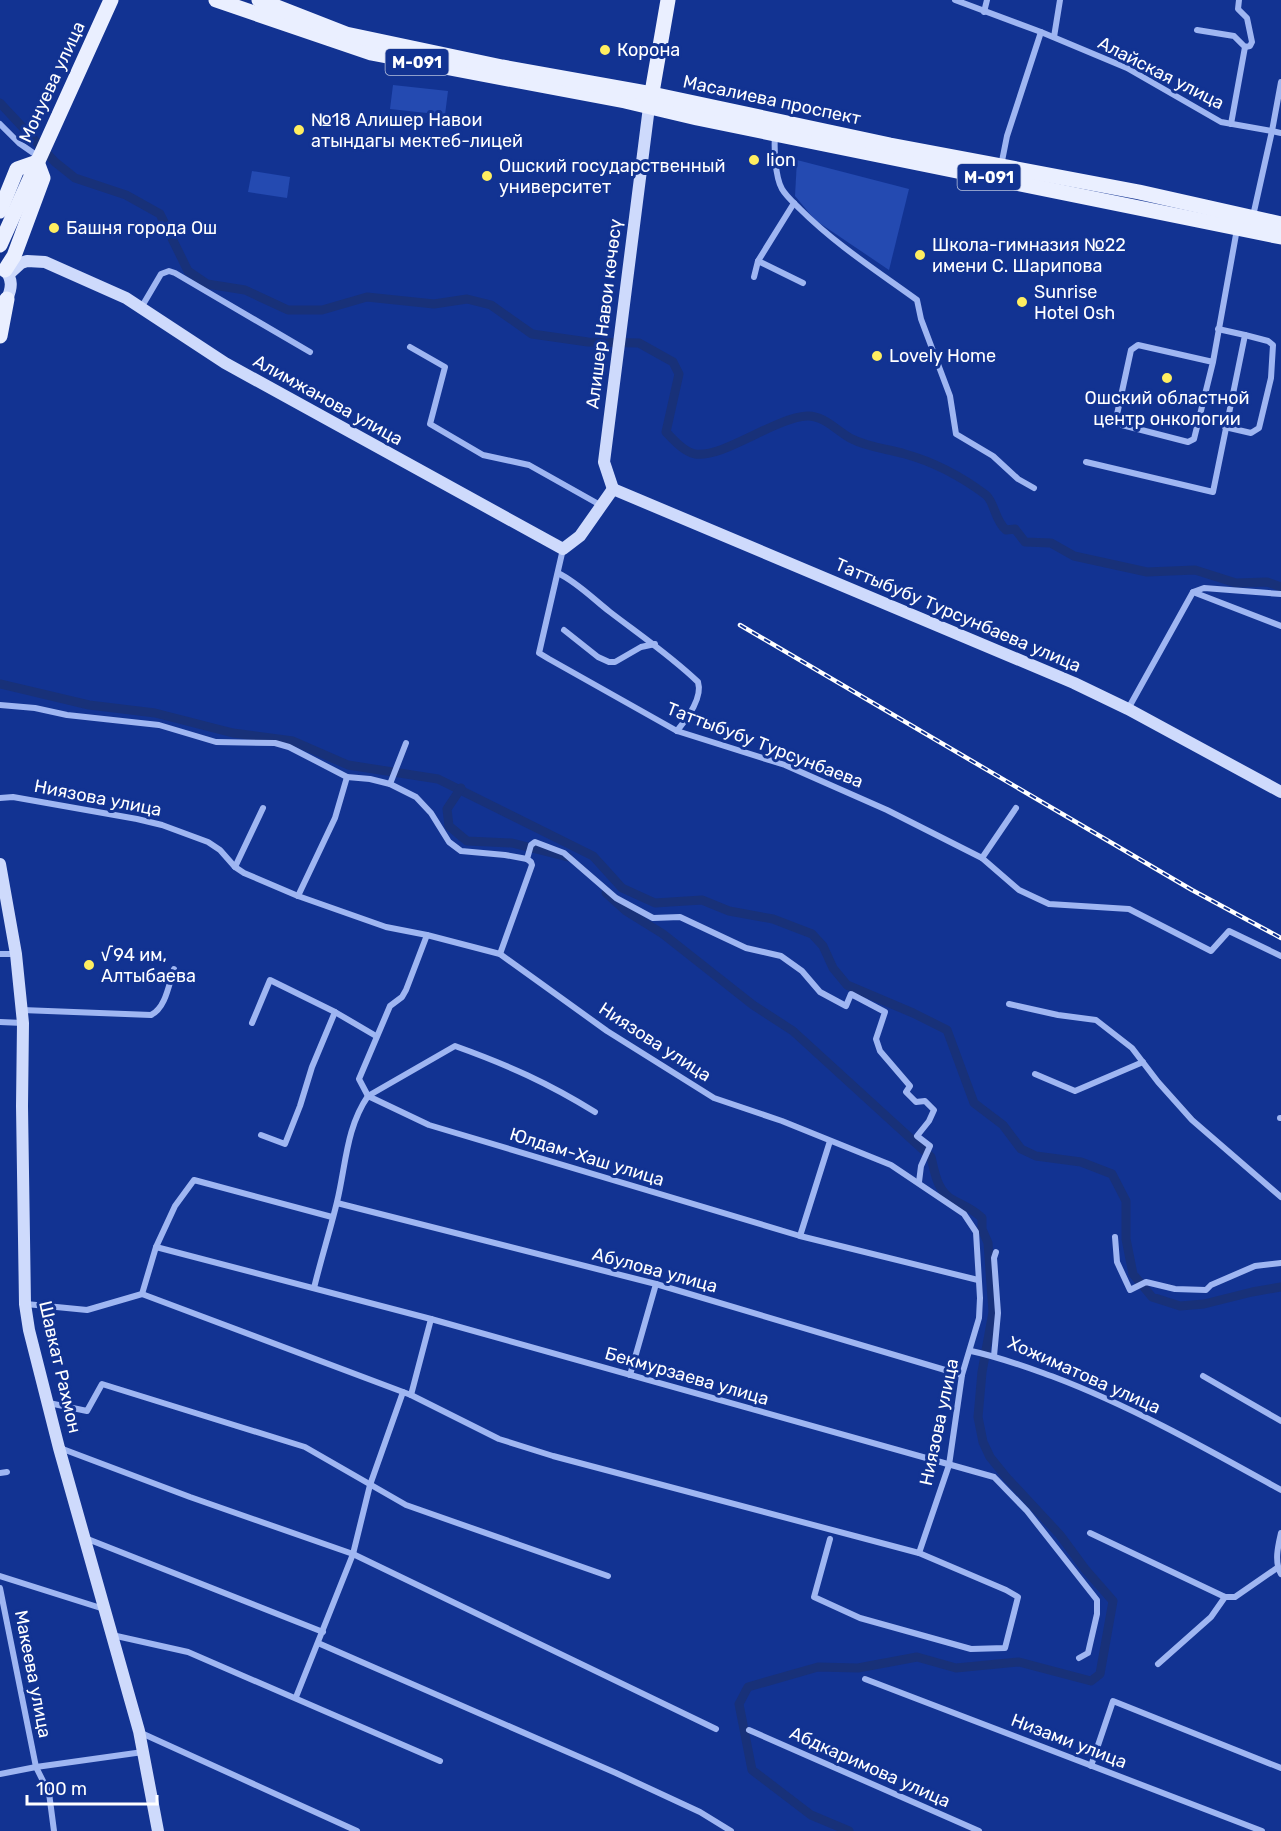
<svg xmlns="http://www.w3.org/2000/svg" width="1281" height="1831" font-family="Rubik,sans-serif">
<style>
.green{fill:#244ab1}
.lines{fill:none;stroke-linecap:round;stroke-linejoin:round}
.canal{stroke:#183179;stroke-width:9}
.street{stroke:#9fb6f2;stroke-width:6}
.secondary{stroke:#cedafc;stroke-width:12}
.primary{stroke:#eaefff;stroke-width:15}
.rail-casing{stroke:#fff;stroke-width:4.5}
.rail{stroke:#123392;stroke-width:2;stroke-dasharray:7;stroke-linecap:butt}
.poi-dot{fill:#ffee60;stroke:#123392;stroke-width:2}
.labels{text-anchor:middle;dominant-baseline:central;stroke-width:6;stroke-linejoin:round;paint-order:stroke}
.shield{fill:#123392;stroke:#b8c2de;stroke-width:1.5}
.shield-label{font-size:16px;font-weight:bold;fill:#fff}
.poi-label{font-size:18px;fill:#fff;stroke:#123392;text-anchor:start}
.street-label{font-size:18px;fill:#fff;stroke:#123392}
</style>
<rect width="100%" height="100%" fill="#123392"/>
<g class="green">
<polygon points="393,85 448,91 445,115 390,109"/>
<polygon points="797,160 909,189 889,270 815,220 795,196"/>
<polygon points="252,171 290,177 287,198 248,192"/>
</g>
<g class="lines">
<g class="canal">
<path d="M0,103L55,162L75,178L126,195L160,214L188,271L207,284L245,290L288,310H322L367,297L434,304L467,299L491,305L532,334L588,342L639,343L673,362L679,374L666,432C674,440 683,451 695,454C724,458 774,418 807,416C824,415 838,432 852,439C867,447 888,449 905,454C934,462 962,477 986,495C995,503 994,519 1006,530L1015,529L1025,542L1051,543L1074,556L1147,572L1195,570L1236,583L1267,582L1281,587"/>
<polyline points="0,684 89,705 155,713 233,733 293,741 348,765 438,779 593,856 622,888 655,903 702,900 729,911 773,919 812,934 823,946 833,968 847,985 913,1013 947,1030 974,1103 1003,1125 1021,1149 1036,1156 1081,1162 1112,1174 1126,1201 1126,1239 1133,1274 1152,1297 1180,1306 1204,1304 1252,1292 1281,1287"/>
<polyline points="461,788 447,809 449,826 467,841 512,843 568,857"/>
<path d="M606,893L626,911L663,934L753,1005L793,1031L931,1157C935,1173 937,1191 953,1200C964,1206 973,1209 982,1218V1229L988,1243L993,1312L982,1372L978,1417L983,1442L990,1457L1007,1478L1060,1535L1085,1569L1113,1601L1100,1674L1091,1681L1019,1662L956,1668L917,1657L858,1668L818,1667L748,1687L739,1704L752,1770L811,1815L849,1831"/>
</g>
<g class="street">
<polyline points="955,0 1041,32 1127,68 1221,122 1272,131 1253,216"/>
<polyline points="1239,0 1238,9 1247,18 1252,42 1250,46 1245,47"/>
<polyline points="984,12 987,0"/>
<polyline points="1197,30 1234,36 1245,47 1231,124"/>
<polyline points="1054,37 1060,0"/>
<polyline points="1281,82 1272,131 1281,133"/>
<polyline points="0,124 19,143 39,157"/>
<path d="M775,134C774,148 775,177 782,189C786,196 794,203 800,209C835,244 877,271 917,300L921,319L950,396L956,434L993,456L1018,479L1034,488"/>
<polyline points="1001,166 1007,136 1041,32"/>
<polyline points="758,261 803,283"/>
<polyline points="754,277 758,261 794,203"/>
<polyline points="141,308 161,274 169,271 175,273 310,352"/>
<polyline points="410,347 445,367 430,424 483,455 529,465 602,506"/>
<polyline points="1213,362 1138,345 1131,350 1116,419 1122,425 1188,442 1194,439 1213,362 1237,229"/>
<polyline points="1225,427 1251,433 1259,428 1271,378 1273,345 1268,341 1245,335"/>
<polyline points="1086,462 1213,492 1245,335 1218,329"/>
<polyline points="563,549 539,653 549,659 677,731 785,765 887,810 982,858 1019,890 1049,904 1129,909 1211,951 1229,931 1281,956"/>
<path d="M558,573C578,583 592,598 610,612C640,635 671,656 698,682C703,698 687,718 677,731"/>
<polyline points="1193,592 1204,588 1281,594"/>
<polyline points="564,630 598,657 609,662 615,662 641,647 655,644"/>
<polyline points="0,705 35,708 67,715 159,725 216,742 275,743 289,747 347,777 370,779 390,784 416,797 431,813 449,842 461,851 505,855 527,859"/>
<polyline points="1128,709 1193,592 1281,626"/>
<polyline points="390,784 406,743"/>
<polyline points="0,798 13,797 137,819 162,825 208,842 220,850 235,867 244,873 298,896 386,927 427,935 500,954 607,1031 714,1098 782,1121 891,1165 964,1214 976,1232 980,1298 979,1318 962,1375 949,1465 919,1553"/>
<polyline points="982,858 1016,808"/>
<polyline points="235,867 263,808"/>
<polyline points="298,896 335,818 347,777"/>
<polyline points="427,935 406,990 402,997 390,1006 359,1079 368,1096 429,1125 800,1236 978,1280"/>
<polyline points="0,954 16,954"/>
<polyline points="500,954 532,865 531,862 527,859 531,845 535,842 564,853 616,898 653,918 680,917 746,948 781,956 802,971 820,992 846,1006 851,994 885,1012 876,1039 880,1051 910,1086 906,1092 916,1102 925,1101 934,1110 929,1121 917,1136 930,1146 921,1166 919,1182"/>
<polyline points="1009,1004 1058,1015 1096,1020 1132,1048 1158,1082 1192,1120 1281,1197"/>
<path d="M22,1010L151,1015C166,1008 169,983 174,969"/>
<polyline points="0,1022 23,1023"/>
<polyline points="252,1023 270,980 335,1012 376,1036"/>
<polyline points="1035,1074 1075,1091 1143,1062"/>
<polyline points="1280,1118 1281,1118"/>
<polyline points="261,1135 285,1144 300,1106 312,1067 335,1012"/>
<polyline points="337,1203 656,1284 962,1375"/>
<polyline points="800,1236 830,1141"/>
<polyline points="1115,1237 1117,1262 1130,1290 1146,1282 1175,1289 1206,1290 1211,1285 1255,1266 1281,1263"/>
<polyline points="156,1247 431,1319 994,1477 1027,1511 1097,1600 1097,1614 1088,1653 1079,1658"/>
<path d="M314,1288C321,1259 330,1231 337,1202C346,1165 346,1128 368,1096L455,1046C508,1065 548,1083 595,1112"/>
<polyline points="142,1294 411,1395 499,1439 553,1456 919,1553 1006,1590 1018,1597 1005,1648 971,1649 860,1618 814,1597 830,1539"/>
<polyline points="26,1304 87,1310 142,1294 156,1247 175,1206 194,1180 332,1217"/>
<path d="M971,1351C1000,1357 1026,1367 1054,1377C1133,1407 1207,1449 1281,1490"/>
<polyline points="994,1356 998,1313 994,1258 996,1252"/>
<polyline points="630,1375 656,1284"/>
<polyline points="1203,1376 1281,1421"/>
<polyline points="411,1395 431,1319"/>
<polyline points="49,1403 87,1411 102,1384 305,1447 406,1505 608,1576"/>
<polyline points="60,1448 190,1497 353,1554 716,1729"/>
<polyline points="0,1473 7,1472"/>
<polyline points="1090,1533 1225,1597 1235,1597 1277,1568"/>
<path d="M1281,1533C1278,1546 1274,1562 1281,1574"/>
<polyline points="85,1538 323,1632"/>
<polyline points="0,1576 104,1609"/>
<polyline points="0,1588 36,1767 49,1793 54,1831"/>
<polyline points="112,1635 188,1652 440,1761"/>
<polyline points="318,1643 616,1773 700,1812 731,1831"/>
<polyline points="1158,1664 1211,1617 1225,1597"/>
<polyline points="865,1679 1262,1831"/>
<polyline points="296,1697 353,1554 370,1485 403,1392"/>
<polyline points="749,1730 979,1831"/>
<polyline points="139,1732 357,1831"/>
<polyline points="1091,1766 1113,1701 1281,1768"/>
<polyline points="0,1774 36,1767 143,1752"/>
</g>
<g class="secondary">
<polyline points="9,274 21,263 27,261 45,262 126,298 225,363 563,549 580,536 613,489"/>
<path d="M1,302L7,299C12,288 13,279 4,269"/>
<polyline points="613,489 1074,683 1128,709 1281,792"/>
<polyline points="613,489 604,462 649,107"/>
<polyline points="0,864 16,954 23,1023 22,1106 25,1304 29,1330 59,1448 139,1731 158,1831"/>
</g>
<g class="primary">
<polyline points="216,0 371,53 625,101 697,118 1281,237"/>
<polyline points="259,0 346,34 502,67 652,94 890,145 1139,192 1281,224"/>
<polyline points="650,104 668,0"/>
<polyline points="0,211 17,169 37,162"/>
<polyline points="0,245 111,0"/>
<polyline points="5,270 14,256 43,178 37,162"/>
<polyline points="0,336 7,299"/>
</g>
<defs>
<polyline id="rail" points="740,625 1192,890 1281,938"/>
</defs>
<use href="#rail" class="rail-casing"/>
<use href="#rail" class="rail"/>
</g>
<g class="poi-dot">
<circle cx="605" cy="50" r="6"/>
<circle cx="299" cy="130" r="6"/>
<circle cx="754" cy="160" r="6"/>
<circle cx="487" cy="176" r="6"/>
<circle cx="54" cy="228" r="6"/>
<circle cx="920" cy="255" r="6"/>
<circle cx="1022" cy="302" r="6"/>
<circle cx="877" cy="356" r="6"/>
<circle cx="1167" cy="378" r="6"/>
<circle cx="89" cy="965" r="6"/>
</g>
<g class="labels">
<g class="shield">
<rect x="385.5" y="49" width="63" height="26" rx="4.5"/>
<rect x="957.5" y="164" width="63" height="26" rx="4.5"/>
</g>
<g class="shield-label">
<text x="417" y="62">М-091</text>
<text x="989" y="177">М-091</text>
</g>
<g class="poi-label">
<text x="617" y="50">Корона</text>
<text x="311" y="120">№18 Алишер Навои<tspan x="311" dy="21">атындагы мектеб-лицей</tspan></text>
<text x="766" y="160">lion</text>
<text x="499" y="166">Ошский государственный<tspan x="499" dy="21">университет</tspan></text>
<text x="66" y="228">Башня города Ош</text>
<text x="932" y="245">Школа-гимназия №22<tspan x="932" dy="21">имени С. Шарипова</tspan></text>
<text x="1034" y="292">Sunrise<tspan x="1034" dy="21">Hotel Osh</tspan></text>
<text x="889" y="356">Lovely Home</text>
<text x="1167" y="398" text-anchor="middle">Ошский областной<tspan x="1167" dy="21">центр онкологии</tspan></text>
<text x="101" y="955">√94 им,<tspan x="101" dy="21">Алтыбаева</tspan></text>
</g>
<g class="street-label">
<text transform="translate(1161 73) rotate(27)">Алайская улица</text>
<text transform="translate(52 82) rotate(-65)">Монуева улица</text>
<text transform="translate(772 100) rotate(12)">Масалиева проспект</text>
<text transform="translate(604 314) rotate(-83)">Алишер Навои көчөсү</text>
<text transform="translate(328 400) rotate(29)">Алимжанова улица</text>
<text transform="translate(958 615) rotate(23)">Таттыбубу Турсунбаева улица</text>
<text transform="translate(765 745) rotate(21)">Таттыбубу Турсунбаева</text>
<text transform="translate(98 798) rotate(11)">Ниязова улица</text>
<text transform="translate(655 1042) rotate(33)">Ниязова улица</text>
<text transform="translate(587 1157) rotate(17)">Юлдам-Хаш улица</text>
<text transform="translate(655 1270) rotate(15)">Абулова улица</text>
<text transform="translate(60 1367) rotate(77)">Шавкат Рахмон</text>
<text transform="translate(1084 1375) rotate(24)">Хожиматова улица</text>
<text transform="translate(687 1376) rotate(16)">Бекмурзаева улица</text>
<text transform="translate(939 1422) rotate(-78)">Ниязова улица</text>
<text transform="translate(33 1674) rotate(79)">Макеева улица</text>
<text transform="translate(1069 1741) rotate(21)">Низами улица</text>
<text transform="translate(870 1767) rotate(24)">Абдкаримова улица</text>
</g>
</g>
<path d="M27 1795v9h130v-9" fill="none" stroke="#ffffff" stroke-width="3"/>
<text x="36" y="1795" font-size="18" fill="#ffffff" stroke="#123392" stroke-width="4.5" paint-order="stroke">100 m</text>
</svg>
